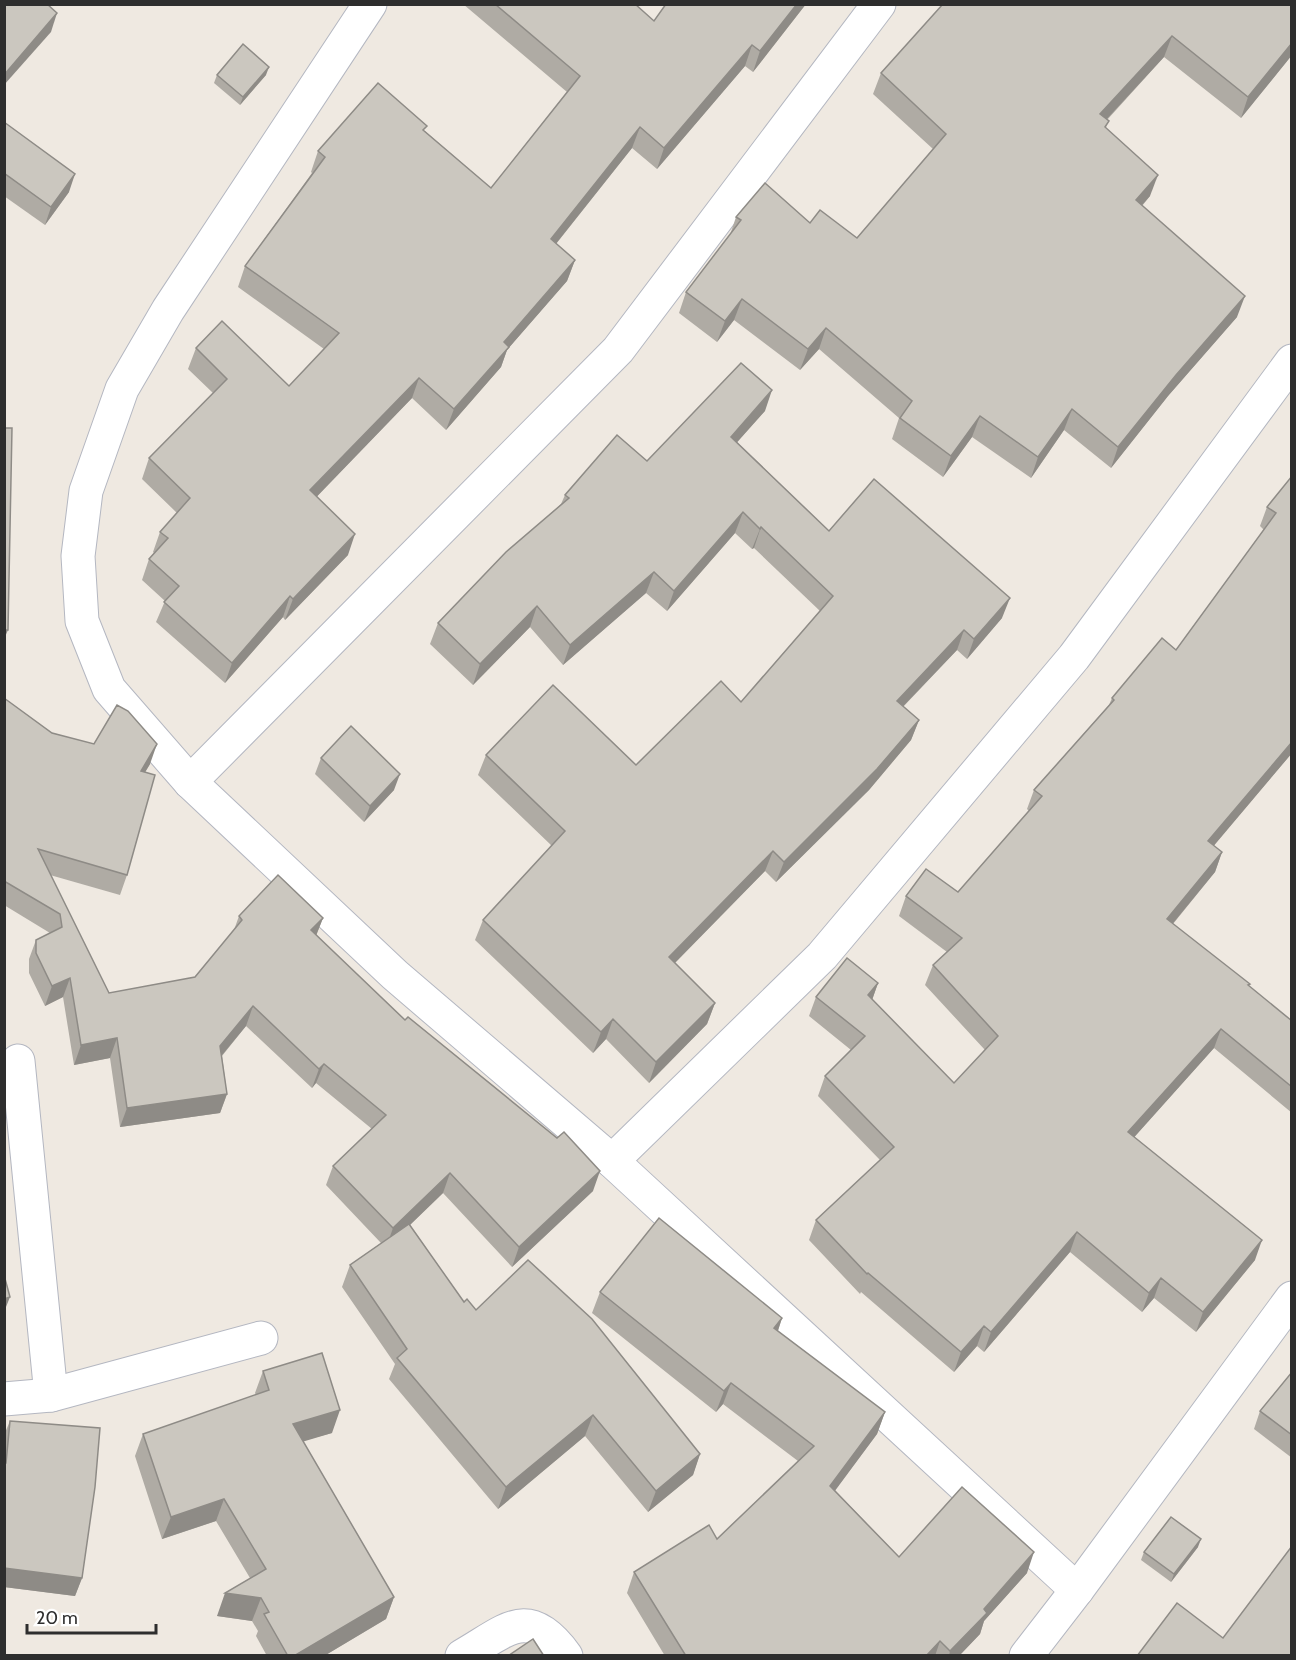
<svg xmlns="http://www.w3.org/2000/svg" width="1296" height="1660" font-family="Cabin,sans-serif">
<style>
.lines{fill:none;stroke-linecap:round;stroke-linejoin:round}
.minor-casing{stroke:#b4b7c1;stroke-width:35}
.minor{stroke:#fff;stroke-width:33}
.wall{fill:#afaba4}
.shaded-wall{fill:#8e8b86}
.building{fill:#cbc7bf;stroke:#8e8b86;stroke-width:1.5}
</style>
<rect width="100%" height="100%" fill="#efe9e1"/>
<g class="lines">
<defs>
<g id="minor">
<polyline points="370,4 168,310 122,389 86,491 78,556 82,621 109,689 190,782 395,975 612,1161 1077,1590"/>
<polyline points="190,782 618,350 879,4"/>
<polyline points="18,1061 51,1395"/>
<polyline points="612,1161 822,956 1074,657 1292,361"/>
<polyline points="4,1399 51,1395 261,1338"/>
<path d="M462,1656C506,1631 528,1603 566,1656"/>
<polyline points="1026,1656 1077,1590 1292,1298"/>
</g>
</defs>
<use href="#minor" class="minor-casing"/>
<use href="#minor" class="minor"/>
</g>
<g class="wall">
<polygon points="463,4 635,4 654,21 666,4 806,4 753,72 745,66 657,169 632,148 556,244 575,260 567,281 507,350 501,367 446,430 412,398 317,496 348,555 285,620 283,617 225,683 156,622 165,601 142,580 149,559 154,553 153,552 160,532 177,513 142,479 149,458 213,393 188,369 196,348 289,386 324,349 238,287 245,266 312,173 311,172 318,151 425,131 491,188 567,92"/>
<polygon points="1292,4 1292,55 1241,118 1164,57 1107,120 1106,128 1150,196 1142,206 1237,317 1168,396 1111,468 1064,430 1031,478 972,437 943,477 892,439 899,418 819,349 800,370 734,320 717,342 679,313 686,292 730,235 736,217 810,223 857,238 933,149 873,94 881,73"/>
<polygon points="217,75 266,75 240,105 214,83"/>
<polygon points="4,122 69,192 45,225 4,196"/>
<polygon points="765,411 737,442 829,531 1002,618 967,659 957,650 903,707 919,720 911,740 869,790 776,882 765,871 675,963 715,1003 707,1024 649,1083 606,1039 593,1053 475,940 483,920 552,846 478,775 486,755 636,765 741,702 820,611 754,548 752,549 735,533 667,611 646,593 563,665 530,627 473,685 430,644 438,623 561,504 565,495 647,461"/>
<polygon points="1292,476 1292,753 1213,846 1222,852 1215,872 1173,924 1292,1021 1292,1113 1214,1048 1134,1137 1255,1260 1196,1332 1154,1298 1142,1312 1070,1252 984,1352 977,1346 954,1372 861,1292 860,1294 809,1240 816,1220 880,1160 818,1096 825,1076 851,1050 809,1016 816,997 878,983 872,1000 954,1083 985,1050 925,985 933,965 947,952 899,916 906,896 958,892 1029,811 1027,809 1034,790 1109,705 1112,698 1176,650 1264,530 1260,526 1267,507"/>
<polygon points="4,698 52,733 150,764 145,772 127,875 120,895 50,875 109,993 195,977 234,930 239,916 323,918 316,936 405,1020 593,1191 512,1267 443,1193 410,1225 464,1302 700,1454 693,1475 648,1512 585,1436 498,1509 389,1379 395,1364 342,1287 350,1265 381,1243 326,1185 333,1166 372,1129 316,1083 312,1088 246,1026 222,1056 227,1094 220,1113 120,1127 110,1058 74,1065 63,997 45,1006 29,973 29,959 36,940 50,933 4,905"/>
<polygon points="321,758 394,790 364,822 315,774"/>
<polygon points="600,1292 782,1318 778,1331 885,1412 877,1434 835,1490 899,1557 1027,1573 984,1621 980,1634 959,1656 665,1656 627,1593 634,1572 717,1539 798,1461 723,1404 716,1412 592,1313"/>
<polygon points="263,1371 332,1433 302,1441 394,1597 386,1619 324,1656 267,1656 256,1636 258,1631 252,1621 217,1616 250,1578 216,1521 162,1539 135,1456 143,1434 256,1395 255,1393"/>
<polygon points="1292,1372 1292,1458 1254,1429 1260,1411"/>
<polygon points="10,1421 82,1578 75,1596 4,1587 4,1435"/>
<polygon points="1198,1547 1171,1582 1141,1560 1144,1552"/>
</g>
<g class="shaded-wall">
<polygon points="797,4 806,4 753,72 760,51"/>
<polygon points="57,13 51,32 4,85 4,75"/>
<polygon points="1172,36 1164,57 1092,135 1100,114"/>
<polygon points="1292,43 1292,55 1241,118 1248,97"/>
<polygon points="752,45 745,66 657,169 664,148"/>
<polygon points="269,67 266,75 240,105 243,97"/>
<polygon points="640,127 632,148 543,260 551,239"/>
<polygon points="75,174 69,192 45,225 51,207"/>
<polygon points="1158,175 1150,196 1128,221 1136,200"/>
<polygon points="575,260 567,281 507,350 501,367 446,430 454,409 504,342"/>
<polygon points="1245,296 1237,317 1168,396 1111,468 1118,447 1176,375"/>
<polygon points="742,299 734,320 717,342 725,321"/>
<polygon points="826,328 819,349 800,370 808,349"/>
<polygon points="419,378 412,398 303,511 310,490"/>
<polygon points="772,390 765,411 724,457 731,437"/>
<polygon points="1072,409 1064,430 1031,478 1038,457"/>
<polygon points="980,416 972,437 943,477 951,456"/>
<polygon points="743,512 735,533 667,611 674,591"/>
<polygon points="761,527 754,548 752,549 760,529"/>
<polygon points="355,534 348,555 285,620 293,599"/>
<polygon points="654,572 646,593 563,665 570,645"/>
<polygon points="290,596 283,617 225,683 232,663"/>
<polygon points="1010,598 1002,618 967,659 974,639"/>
<polygon points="537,606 530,627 473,685 480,664"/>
<polygon points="4,630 8,630 4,639"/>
<polygon points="964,630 957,650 889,721 897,701"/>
<polygon points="919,720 911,740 869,790 776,882 784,862"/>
<polygon points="1292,742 1292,753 1201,861 1208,841"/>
<polygon points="157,744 150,764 134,791 141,771"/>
<polygon points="400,774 394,790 364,822 370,806"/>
<polygon points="773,851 765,871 661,977 669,957"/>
<polygon points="1222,852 1215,872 1160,939 1167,919"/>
<polygon points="323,918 315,938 311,930"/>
<polygon points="70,978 63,997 45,1006 52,986"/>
<polygon points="878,983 871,1003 868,995"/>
<polygon points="715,1003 707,1024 649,1083 656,1062"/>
<polygon points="253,1006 246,1026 213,1066 220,1046"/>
<polygon points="613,1019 606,1039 593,1053 601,1032"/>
<polygon points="1221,1029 1214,1048 1121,1152 1128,1132"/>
<polygon points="117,1038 110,1058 74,1065 81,1045"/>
<polygon points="324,1064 316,1083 312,1088 319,1069"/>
<polygon points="227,1094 220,1113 120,1127 127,1108"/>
<polygon points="600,1171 593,1191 512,1267 519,1247"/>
<polygon points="450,1173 443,1193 386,1248 393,1228"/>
<polygon points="1077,1232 1070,1252 984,1352 991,1332"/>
<polygon points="1262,1240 1255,1260 1196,1332 1203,1312"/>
<polygon points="1161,1278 1154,1298 1142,1312 1149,1293"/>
<polygon points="10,1297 4,1312 4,1299"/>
<polygon points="782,1318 775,1339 774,1328"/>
<polygon points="984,1326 977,1346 954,1372 961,1352"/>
<polygon points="731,1383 723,1404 716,1412 724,1391"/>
<polygon points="340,1410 332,1433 285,1447 293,1424"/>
<polygon points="885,1412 877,1434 823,1507 830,1486"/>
<polygon points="593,1415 585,1436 498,1509 506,1487"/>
<polygon points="700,1454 693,1475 648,1512 656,1491"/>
<polygon points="224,1499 216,1521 162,1539 171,1517"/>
<polygon points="1201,1539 1198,1547 1171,1582 1174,1574"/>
<polygon points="1034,1552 1027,1573 984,1621 980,1634 959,1656 949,1656 950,1651 984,1609"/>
<polygon points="4,1568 82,1578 75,1596 4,1587"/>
<polygon points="225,1593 261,1598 252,1621 217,1616"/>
<polygon points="394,1597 386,1619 324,1656 294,1656"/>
<polygon points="940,1641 935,1656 926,1656"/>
</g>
<g class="building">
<polygon points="4,4 47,4 57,13 4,75"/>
<polygon points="495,4 635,4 654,21 666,4 797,4 760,51 752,45 664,148 640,127 551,239 575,260 504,342 509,347 454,409 419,378 310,490 355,534 293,599 290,596 232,663 164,602 179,586 149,559 168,538 160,532 190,498 149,458 227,379 196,348 222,321 289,386 339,333 245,266 325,157 318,151 378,83 427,126 423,130 491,188 580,76"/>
<polygon points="943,4 1292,4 1292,43 1248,97 1172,36 1100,114 1109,121 1105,127 1158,175 1136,200 1245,296 1176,375 1118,447 1072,409 1038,457 980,416 951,456 900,418 912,401 826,328 808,349 742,299 725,321 686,292 741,220 736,217 765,183 810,223 820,210 857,238 946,134 881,73"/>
<polygon points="243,44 269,67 243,97 217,75"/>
<polygon points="4,122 75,174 51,207 4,173"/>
<polygon points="741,363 772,390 731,437 829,531 874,479 1010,598 974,639 964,630 897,701 919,720 877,769 784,862 773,851 669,957 715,1003 656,1062 613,1019 601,1032 483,920 565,831 486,755 553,685 636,765 721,681 741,702 833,596 761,527 760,529 743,512 674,591 654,572 570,645 537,606 480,664 438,623 506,552 569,498 565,495 617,435 647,461"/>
<polygon points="4,428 12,428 8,630 4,630"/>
<polygon points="1292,476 1292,742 1208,841 1222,852 1167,919 1250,984 1248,985 1292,1021 1292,1087 1221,1029 1128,1132 1262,1240 1203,1312 1161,1278 1149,1293 1077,1232 991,1332 984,1326 961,1352 868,1273 867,1274 816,1220 894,1147 825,1076 865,1036 816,997 847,958 878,983 868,995 954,1083 998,1036 933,965 962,938 906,896 926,869 958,892 1042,796 1034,790 1114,700 1112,698 1162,638 1176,650 1276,513 1267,507"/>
<polygon points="4,698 52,733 94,744 117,705 128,711 157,744 141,771 155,775 127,875 38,849 109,993 195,977 242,920 239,916 278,875 323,918 311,930 405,1020 408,1017 557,1138 564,1132 600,1171 519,1247 450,1173 393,1228 333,1166 386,1115 324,1064 319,1069 253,1006 220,1046 227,1094 127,1108 117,1038 81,1045 70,978 52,986 36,953 36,940 62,927 60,914 4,881"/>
<polygon points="351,726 400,774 370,806 321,758"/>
<polygon points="659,1218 782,1318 774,1328 885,1412 830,1486 899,1557 962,1487 1034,1552 984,1609 987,1613 950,1651 940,1641 926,1656 686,1656 634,1572 709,1525 717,1539 814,1446 731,1383 724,1391 600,1292"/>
<polygon points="409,1224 464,1302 467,1299 476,1310 528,1260 592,1319 700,1454 656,1491 593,1415 506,1487 397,1358 407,1349 350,1265"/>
<polygon points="4,1275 10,1297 4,1299"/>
<polygon points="322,1353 340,1410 293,1424 394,1597 294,1656 288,1656 264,1614 269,1612 261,1598 225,1593 266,1569 224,1499 171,1517 143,1434 269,1390 263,1371"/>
<polygon points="1292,1372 1292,1435 1260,1411"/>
<polygon points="10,1421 100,1428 95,1487 82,1578 4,1568 4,1463 6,1463"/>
<polygon points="1171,1517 1201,1539 1174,1574 1144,1552"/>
<polygon points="1292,1546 1292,1656 1137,1656 1177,1603 1223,1638"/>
<polygon points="533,1639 544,1656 508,1656"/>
</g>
<rect width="1296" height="1660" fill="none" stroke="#2e2e2e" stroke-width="12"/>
<path d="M27 1624v9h129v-9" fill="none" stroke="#2e2e2e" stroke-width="3"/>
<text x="36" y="1624" font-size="18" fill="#2e2e2e" stroke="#ffffff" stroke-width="4.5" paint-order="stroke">20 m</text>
</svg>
